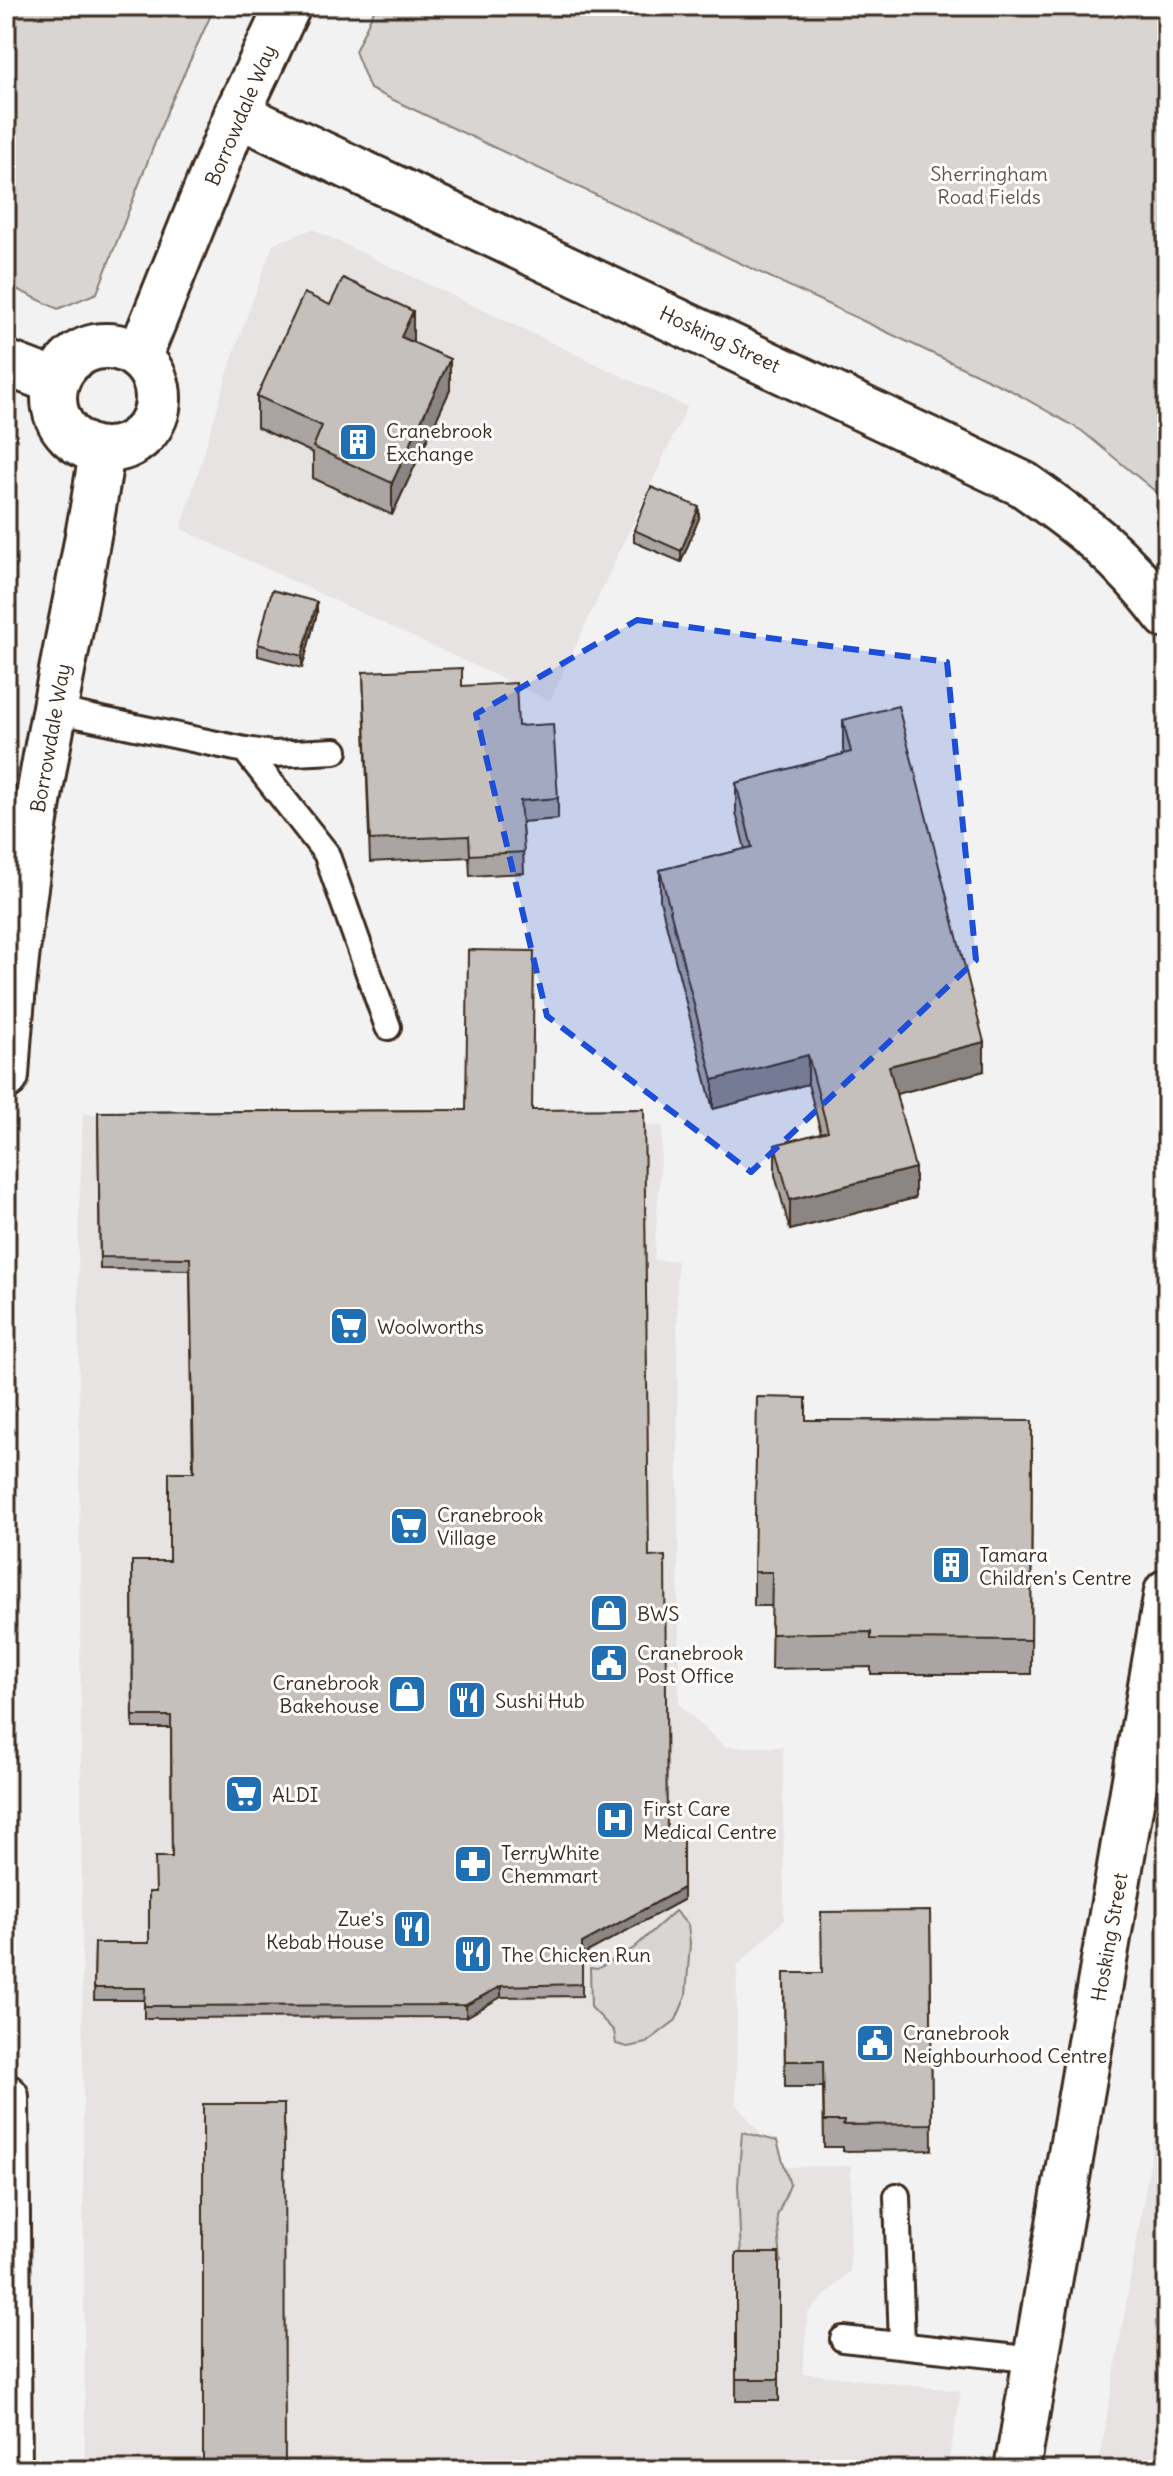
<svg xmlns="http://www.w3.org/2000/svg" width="1173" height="2476" font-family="Delius,sans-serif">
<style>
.built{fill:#e6e3e2}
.green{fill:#d8d5d2;stroke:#8a8078;stroke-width:2}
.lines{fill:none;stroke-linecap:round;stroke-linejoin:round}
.lane-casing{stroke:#3b2a1e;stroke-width:30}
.street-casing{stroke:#3b2a1e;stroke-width:50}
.secondary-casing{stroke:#3b2a1e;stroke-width:50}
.lane{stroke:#fff;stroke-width:24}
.street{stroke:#fff;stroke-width:44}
.secondary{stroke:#fff;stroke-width:44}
.wall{fill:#aaa5a3;stroke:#3b2a1e;stroke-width:2}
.shaded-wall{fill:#8b8684;stroke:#3b2a1e;stroke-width:2}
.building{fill:#c6c0bd;stroke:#3b2a1e;stroke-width:2}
.marked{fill:#1d4ed8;fill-opacity:0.2;stroke:#1d4ed8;stroke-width:6;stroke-dasharray:16 10;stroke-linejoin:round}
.labels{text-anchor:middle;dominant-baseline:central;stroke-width:6;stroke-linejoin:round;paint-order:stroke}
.street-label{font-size:20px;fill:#3b2a1e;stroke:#fff}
.park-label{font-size:20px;fill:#62554b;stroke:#fff}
.poi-label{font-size:20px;fill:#3b2a1e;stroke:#fff;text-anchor:start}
</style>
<rect width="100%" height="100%" fill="#f3f2f2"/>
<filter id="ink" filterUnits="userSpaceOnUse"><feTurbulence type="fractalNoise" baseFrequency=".0125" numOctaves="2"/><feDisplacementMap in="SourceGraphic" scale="16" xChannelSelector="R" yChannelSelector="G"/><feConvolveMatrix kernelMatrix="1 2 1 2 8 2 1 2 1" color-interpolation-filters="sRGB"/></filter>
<g filter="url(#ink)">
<g class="built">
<polygon points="312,229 687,407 550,701 181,529 234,352 273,244"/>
<polygon points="83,1114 663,1126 654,1260 677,1261 679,1704 725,1747 783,1747 784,1920 737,1966 736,2104 788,2167 851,2166 850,2271 808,2313 802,2373 961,2391 947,2470 85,2470 78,1241"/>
<polygon points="1167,2061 1167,2470 1098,2470 1158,2115"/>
</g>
<g class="green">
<polygon points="6,6 215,6 168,109 97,293 58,309 6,284"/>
<polygon points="376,6 1167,6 1167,501 1082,431 1010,390 370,89 355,51"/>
<polygon points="675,1911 688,1925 690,1943 686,1996 676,2020 646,2043 628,2047 616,2044 614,2031 591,2007 590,1968 597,1969 634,1948"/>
<polygon points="742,2132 777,2141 790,2185 777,2216 781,2262 759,2266 741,2257 738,2185"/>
</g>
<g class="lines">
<defs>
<g id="lane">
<polyline points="54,710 245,750 326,853 388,1027"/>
<polyline points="245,750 273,754 335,751"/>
<polyline points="897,2196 902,2345"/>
<polyline points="843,2339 1036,2360"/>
</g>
<g id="street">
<path d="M237,114L1023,484C1084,527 1121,555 1167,616"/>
<polyline points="1017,2470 1167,1592"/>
</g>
<g id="secondary">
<circle cx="106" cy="398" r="52"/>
<polyline points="139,357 237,114 288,6"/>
<polyline points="6,363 56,382"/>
<path d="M6,1076C13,954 31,833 54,713C70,625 90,539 102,450"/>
<polyline points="6,2097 9,2470"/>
</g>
</defs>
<use href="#lane" class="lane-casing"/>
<use href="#street" class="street-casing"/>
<use href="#secondary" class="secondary-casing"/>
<use href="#lane" class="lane"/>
<use href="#street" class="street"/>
<use href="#secondary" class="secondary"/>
</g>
<g class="wall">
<polygon points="413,342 450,390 392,515 313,478 313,453 257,427 257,396"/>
<polygon points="699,518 681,562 634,542 634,530"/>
<polygon points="317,613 302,668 258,656 258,644"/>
<polygon points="363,672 518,726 558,798 558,819 522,822 524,873 470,876 469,857 370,862"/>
<polygon points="843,720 984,1071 896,1094 915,1198 790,1230 775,1175 775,1145 821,1133 808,1084 713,1109 660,900 660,870 745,849 736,813 736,783 844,754 843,750"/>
<polygon points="532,1110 649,1557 667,1841 683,1900 582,1954 582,1996 501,1997 466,2017 144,2018 144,2000 94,2000 95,1943 149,1943 156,1892 172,1857 171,1728 133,1728 132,1561 169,1561 193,1472 190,1270 100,1269 98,1112"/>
<polygon points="806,1420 1032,1421 1031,1674 871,1674 871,1667 771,1669 772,1606 754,1606 754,1572"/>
<polygon points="930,1911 932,2150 843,2151 843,2147 824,2147 823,2087 785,2087 784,1973 822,1973"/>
<rect x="736" y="2253" width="43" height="148"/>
</g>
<g class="shaded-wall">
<polygon points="413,311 413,342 401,337"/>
<polygon points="450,359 450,390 392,515 392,483"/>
<polygon points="699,507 699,518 681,562 681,551"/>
<polygon points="317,602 317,613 302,668 302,656"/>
<polygon points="984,1042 984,1071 889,1096 889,1066"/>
<polygon points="808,1055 808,1084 713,1109 713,1080"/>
<polygon points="915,1168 915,1198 790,1230 790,1200"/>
<polygon points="683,1888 683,1900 582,1955 582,1943"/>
<polygon points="501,1986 501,1997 466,2017 466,2005"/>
</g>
<g class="building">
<polygon points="343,278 413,311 401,337 450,359 392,483 313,447 322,426 257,396 304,293 330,305"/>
<polygon points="651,487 699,507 681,551 634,530"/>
<polygon points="272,590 317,602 302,656 258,644"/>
<polygon points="462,668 462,686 516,683 518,726 553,724 558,798 520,801 524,852 470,855 469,836 370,840 363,672"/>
<polygon points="898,706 984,1042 889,1066 915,1168 790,1200 775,1145 828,1131 808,1055 713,1080 660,870 752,847 736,783 851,752 843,720"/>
<polygon points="468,950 534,951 532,1110 644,1109 649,1557 665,1556 667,1841 683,1840 683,1888 582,1943 582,1984 501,1986 466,2005 144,2006 145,1988 94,1988 95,1943 149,1943 149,1892 156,1892 155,1857 172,1857 171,1716 133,1716 132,1561 169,1561 169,1472 194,1472 190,1258 100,1257 98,1112 466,1110"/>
<polygon points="757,1397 806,1398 806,1420 1032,1421 1031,1640 871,1639 871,1632 771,1634 772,1572 754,1572"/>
<polygon points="930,1911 932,2124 843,2125 844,2121 824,2121 823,2061 785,2061 784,1973 822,1973 821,1912"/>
<polygon points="203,2104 284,2104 285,2470 203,2470"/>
<rect x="736" y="2253" width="43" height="126"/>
</g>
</g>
<path class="marked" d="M637,620L947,662L976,960L751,1172L547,1016L476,714Z"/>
<defs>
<symbol id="building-square" viewBox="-11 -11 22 22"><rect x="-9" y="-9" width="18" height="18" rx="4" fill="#1f6fb2" stroke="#fff"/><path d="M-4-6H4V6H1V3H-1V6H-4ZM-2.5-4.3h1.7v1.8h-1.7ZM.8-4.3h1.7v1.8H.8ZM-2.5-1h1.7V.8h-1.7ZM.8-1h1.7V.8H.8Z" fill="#fff"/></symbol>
<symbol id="supermarket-square" viewBox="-11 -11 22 22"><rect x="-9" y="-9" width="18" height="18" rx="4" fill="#1f6fb2" stroke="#fff"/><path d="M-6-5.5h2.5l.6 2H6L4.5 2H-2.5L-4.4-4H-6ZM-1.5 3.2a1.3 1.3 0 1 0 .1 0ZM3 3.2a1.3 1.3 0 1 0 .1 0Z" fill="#fff"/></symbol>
<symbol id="shop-square" viewBox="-11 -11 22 22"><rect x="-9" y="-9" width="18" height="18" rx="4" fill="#1f6fb2" stroke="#fff"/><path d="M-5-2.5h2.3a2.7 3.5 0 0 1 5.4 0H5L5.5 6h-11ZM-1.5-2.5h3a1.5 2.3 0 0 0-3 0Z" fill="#fff"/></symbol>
<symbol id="civic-square" viewBox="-11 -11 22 22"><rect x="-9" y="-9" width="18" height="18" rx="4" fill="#1f6fb2" stroke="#fff"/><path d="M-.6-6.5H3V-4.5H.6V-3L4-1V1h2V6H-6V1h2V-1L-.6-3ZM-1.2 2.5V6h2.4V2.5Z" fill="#fff"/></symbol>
<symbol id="restaurant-square" viewBox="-11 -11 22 22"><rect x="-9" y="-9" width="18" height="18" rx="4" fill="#1f6fb2" stroke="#fff"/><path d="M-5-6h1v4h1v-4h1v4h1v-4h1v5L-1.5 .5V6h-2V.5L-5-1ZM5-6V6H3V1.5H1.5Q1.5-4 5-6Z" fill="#fff"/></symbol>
<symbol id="hospital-square" viewBox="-11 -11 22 22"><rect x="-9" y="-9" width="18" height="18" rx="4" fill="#1f6fb2" stroke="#fff"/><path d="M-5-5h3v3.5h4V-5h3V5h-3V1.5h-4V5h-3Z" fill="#fff"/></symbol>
<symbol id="pharmacy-square" viewBox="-11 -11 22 22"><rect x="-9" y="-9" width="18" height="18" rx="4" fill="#1f6fb2" stroke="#fff"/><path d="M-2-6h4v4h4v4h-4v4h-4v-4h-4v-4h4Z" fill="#fff"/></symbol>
</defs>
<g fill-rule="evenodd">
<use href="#building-square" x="336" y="420" width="44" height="44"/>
<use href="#supermarket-square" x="327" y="1304" width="44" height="44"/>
<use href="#supermarket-square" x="387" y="1504" width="44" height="44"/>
<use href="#building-square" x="929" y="1543" width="44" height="44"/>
<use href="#shop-square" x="587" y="1591" width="44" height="44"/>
<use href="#civic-square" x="587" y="1641" width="44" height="44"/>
<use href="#shop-square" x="385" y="1672" width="44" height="44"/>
<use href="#restaurant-square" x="445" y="1678" width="44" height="44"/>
<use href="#supermarket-square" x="222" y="1772" width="44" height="44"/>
<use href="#hospital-square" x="593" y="1798" width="44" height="44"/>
<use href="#pharmacy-square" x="451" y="1842" width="44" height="44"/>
<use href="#restaurant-square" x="390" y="1907" width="44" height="44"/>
<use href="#restaurant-square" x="451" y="1932" width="44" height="44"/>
<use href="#civic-square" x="853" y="2021" width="44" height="44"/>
</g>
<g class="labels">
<g class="street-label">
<text transform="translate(240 115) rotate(-67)">Borrowdale Way</text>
<text transform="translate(720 339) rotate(25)">Hosking Street</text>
<text transform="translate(50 738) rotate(-80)">Borrowdale Way</text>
<text transform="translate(1109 1937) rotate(-80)">Hosking Street</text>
</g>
<g class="park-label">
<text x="989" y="173">Sherringham<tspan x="989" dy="23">Road Fields</tspan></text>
</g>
<g class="poi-label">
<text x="386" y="430">Cranebrook<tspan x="386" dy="23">Exchange</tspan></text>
<text x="377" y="1326">Woolworths</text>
<text x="437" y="1514">Cranebrook<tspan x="437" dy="23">Village</tspan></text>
<text x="979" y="1554">Tamara<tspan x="979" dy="23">Children's Centre</tspan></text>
<text x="637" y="1613">BWS</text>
<text x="637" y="1652">Cranebrook<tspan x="637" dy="23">Post Office</tspan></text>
<text x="379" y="1682" text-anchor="end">Cranebrook<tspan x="379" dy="23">Bakehouse</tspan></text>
<text x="495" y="1700">Sushi Hub</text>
<text x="272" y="1794">ALDI</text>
<text x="643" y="1808">First Care<tspan x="643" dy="23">Medical Centre</tspan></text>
<text x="501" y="1852">TerryWhite<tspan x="501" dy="23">Chemmart</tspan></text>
<text x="384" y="1918" text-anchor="end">Zue's<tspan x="384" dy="23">Kebab House</tspan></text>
<text x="501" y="1954">The Chicken Run</text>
<text x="903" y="2032">Cranebrook<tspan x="903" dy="23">Neighbourhood Centre</tspan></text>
</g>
</g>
<rect width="1173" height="2476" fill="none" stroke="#fff" stroke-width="32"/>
<rect x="16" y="16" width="1141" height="2444" fill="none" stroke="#3b2a1e" stroke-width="3" filter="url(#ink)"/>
</svg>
